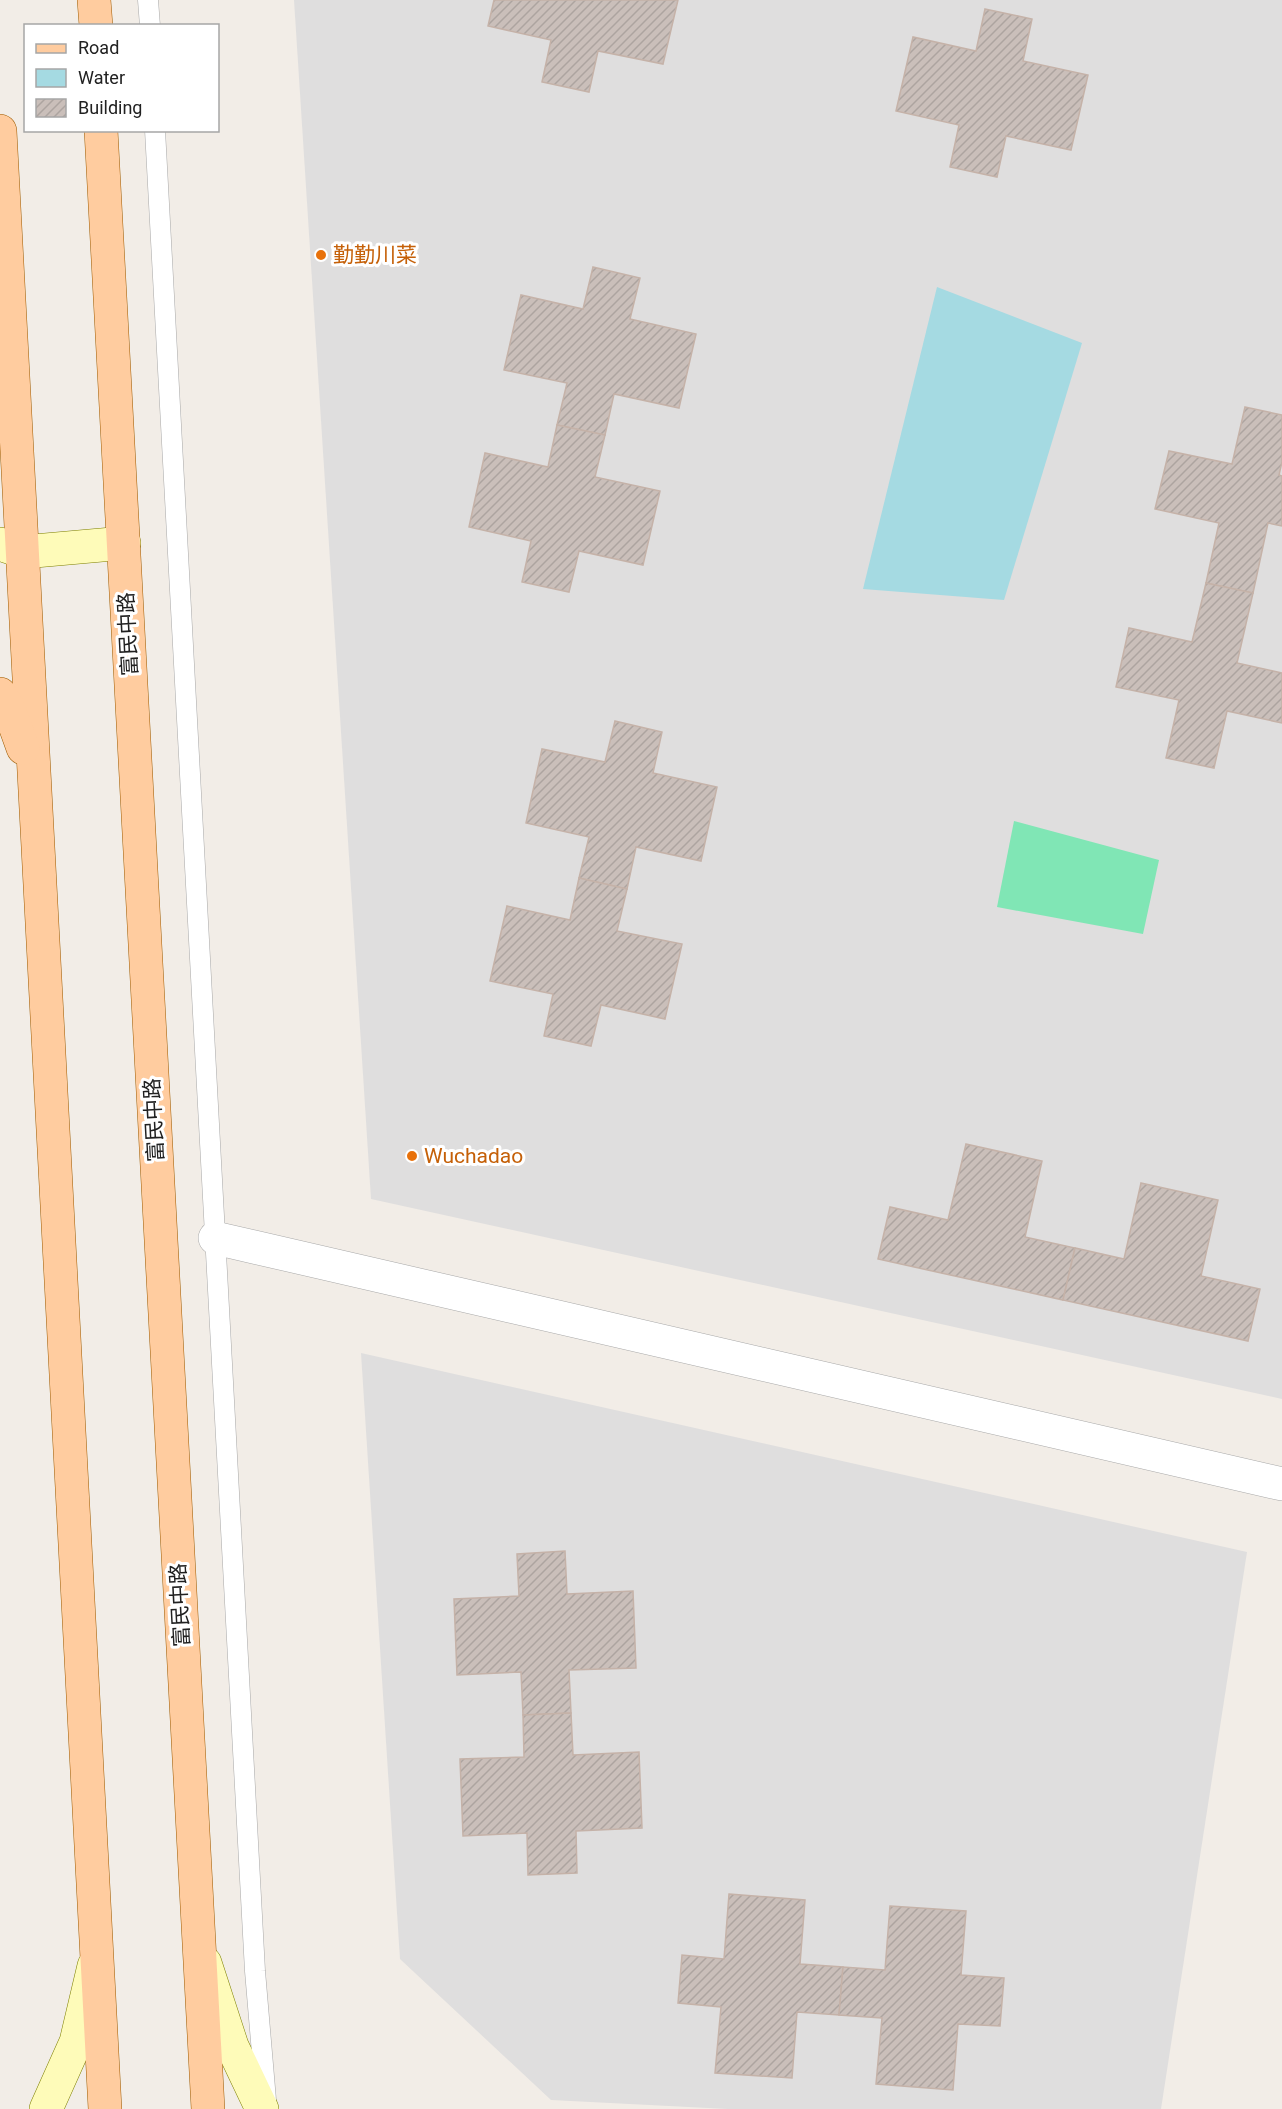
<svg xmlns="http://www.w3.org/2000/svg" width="1282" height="2109" font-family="Roboto,'Noto Sans SC',sans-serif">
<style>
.residential{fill:#dfdede}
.pitch{fill:#80e6b5}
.water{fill:#a5dae2}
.building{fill:url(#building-hatch);stroke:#c5b2a8;stroke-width:1.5}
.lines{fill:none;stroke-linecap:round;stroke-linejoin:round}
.lane-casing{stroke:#a8a8a8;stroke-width:21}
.street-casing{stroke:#a8a8a8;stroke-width:34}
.secondary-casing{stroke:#7e8000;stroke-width:34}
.primary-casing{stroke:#9e5b00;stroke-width:34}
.lane{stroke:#fff;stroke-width:20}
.street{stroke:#fff;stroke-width:33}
.secondary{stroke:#fefbb9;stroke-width:33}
.primary{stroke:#ffcc9f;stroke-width:33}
.food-dot{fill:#e8710a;stroke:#fff;stroke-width:2}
.labels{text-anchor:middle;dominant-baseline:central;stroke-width:6;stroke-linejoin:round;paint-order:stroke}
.food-label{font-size:21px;fill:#c56008;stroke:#fff;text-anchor:start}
.street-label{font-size:21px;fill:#212121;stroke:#fff}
</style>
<defs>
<pattern id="building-hatch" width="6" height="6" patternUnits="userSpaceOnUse" patternTransform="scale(1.5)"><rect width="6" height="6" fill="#cabfba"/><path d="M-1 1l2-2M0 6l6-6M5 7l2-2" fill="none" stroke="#ada4a0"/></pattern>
</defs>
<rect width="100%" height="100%" fill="#f2ede7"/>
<g class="residential">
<polygon points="294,0 1282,0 1282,1399 371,1199"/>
<polygon points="361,1353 1247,1552 1161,2109 728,2109 551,2100 400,1959"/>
</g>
<polygon class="pitch" points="1014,821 1159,860 1143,934 997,907"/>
<polygon class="water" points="937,287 1082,343 1004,600 863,589"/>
<g class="building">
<polygon points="494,0 678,0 663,64 598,51 589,92 542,82 551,40 488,26"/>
<polygon points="985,9 1032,19 1023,61 1088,75 1071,150 1006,136 997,177 950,167 959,125 896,111 913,37 976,51"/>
<polygon points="593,267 640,278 630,319 696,334 679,408 614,394 605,435 557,425 567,383 504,370 521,295 583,309"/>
<polygon points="1245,407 1282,415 1282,462 1279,475 1282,476 1282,526 1268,523 1253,593 1206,583 1219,523 1155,509 1169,451 1232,464"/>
<polygon points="557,425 605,435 595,477 660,491 643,565 579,551 569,592 522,582 531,541 469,527 485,453 548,467"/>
<polygon points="1206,583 1253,593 1237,663 1282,673 1282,723 1227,711 1214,768 1166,758 1179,700 1116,687 1129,628 1192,642"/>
<polygon points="615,721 662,732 653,773 717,787 701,861 636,847 627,889 579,878 589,837 526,823 542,749 605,762"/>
<polygon points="579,878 627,889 617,931 682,944 665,1019 601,1005 591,1046 544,1036 553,994 490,981 507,906 570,920"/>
<polygon points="966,1144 1042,1161 1025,1237 1075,1248 1063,1300 878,1259 890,1207 948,1220"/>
<polygon points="1141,1183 1218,1200 1201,1276 1260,1289 1248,1341 1063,1300 1075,1248 1124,1259"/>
<polygon points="565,1551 567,1594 633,1591 636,1668 569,1670 571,1713 523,1715 521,1672 457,1675 454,1599 519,1596 517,1554"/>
<polygon points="571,1713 573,1755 639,1752 642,1828 576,1831 577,1873 528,1875 527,1833 463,1836 460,1759 524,1757 523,1715"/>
<polygon points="729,1894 805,1900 800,1964 843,1967 839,2015 797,2012 792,2078 715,2073 721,2007 678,2003 682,1955 724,1959"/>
<polygon points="890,1906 966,1911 961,1975 1004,1978 1000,2026 958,2024 953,2090 876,2084 882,2018 839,2015 843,1967 885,1970"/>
</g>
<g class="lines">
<defs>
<g id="lane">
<polyline points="148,0 150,26"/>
<polyline points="155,130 255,1971 266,2100"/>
</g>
<polyline id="street" points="215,1238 1282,1484"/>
<g id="secondary">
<polyline points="0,544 23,552 124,543"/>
<polyline points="205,1963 232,2046 262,2109"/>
<polyline points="46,2109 76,2042 94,1966"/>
</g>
<g id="primary">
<polyline points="94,0 96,26"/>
<polyline points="101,130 208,2109"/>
<polyline points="0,131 105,2109"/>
<polyline points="0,694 9,709 23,748"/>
</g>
</defs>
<use href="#lane" class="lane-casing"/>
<use href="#street" class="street-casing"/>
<use href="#secondary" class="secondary-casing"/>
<use href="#primary" class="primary-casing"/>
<use href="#lane" class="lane"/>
<use href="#street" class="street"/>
<use href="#secondary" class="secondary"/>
<use href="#primary" class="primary"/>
</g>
<g class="food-dot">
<circle cx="321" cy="255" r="6"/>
<circle cx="412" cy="1156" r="6"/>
</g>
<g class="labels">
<g class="food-label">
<text x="333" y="255">勤勤川菜</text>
<text x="424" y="1156">Wuchadao</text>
</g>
<g class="street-label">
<text transform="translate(128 634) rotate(-93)">富民中路</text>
<text transform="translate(154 1120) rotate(-93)">富民中路</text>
<text transform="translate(180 1605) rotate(-93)">富民中路</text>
</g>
</g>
<rect x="24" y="24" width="195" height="108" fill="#ffffff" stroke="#a6a6a6" stroke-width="1.5"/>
<rect x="36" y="44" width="30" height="9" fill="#ffcc9f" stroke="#a6a6a6" stroke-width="1.5"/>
<text x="78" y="54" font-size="18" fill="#212121">Road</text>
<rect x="36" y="69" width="30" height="18" fill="#a5dae2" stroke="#a6a6a6" stroke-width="1.5"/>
<text x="78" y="84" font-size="18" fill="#212121">Water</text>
<rect x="36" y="99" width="30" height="18" fill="url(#building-hatch)" stroke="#a6a6a6" stroke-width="1.5"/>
<text x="78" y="114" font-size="18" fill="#212121">Building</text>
</svg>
